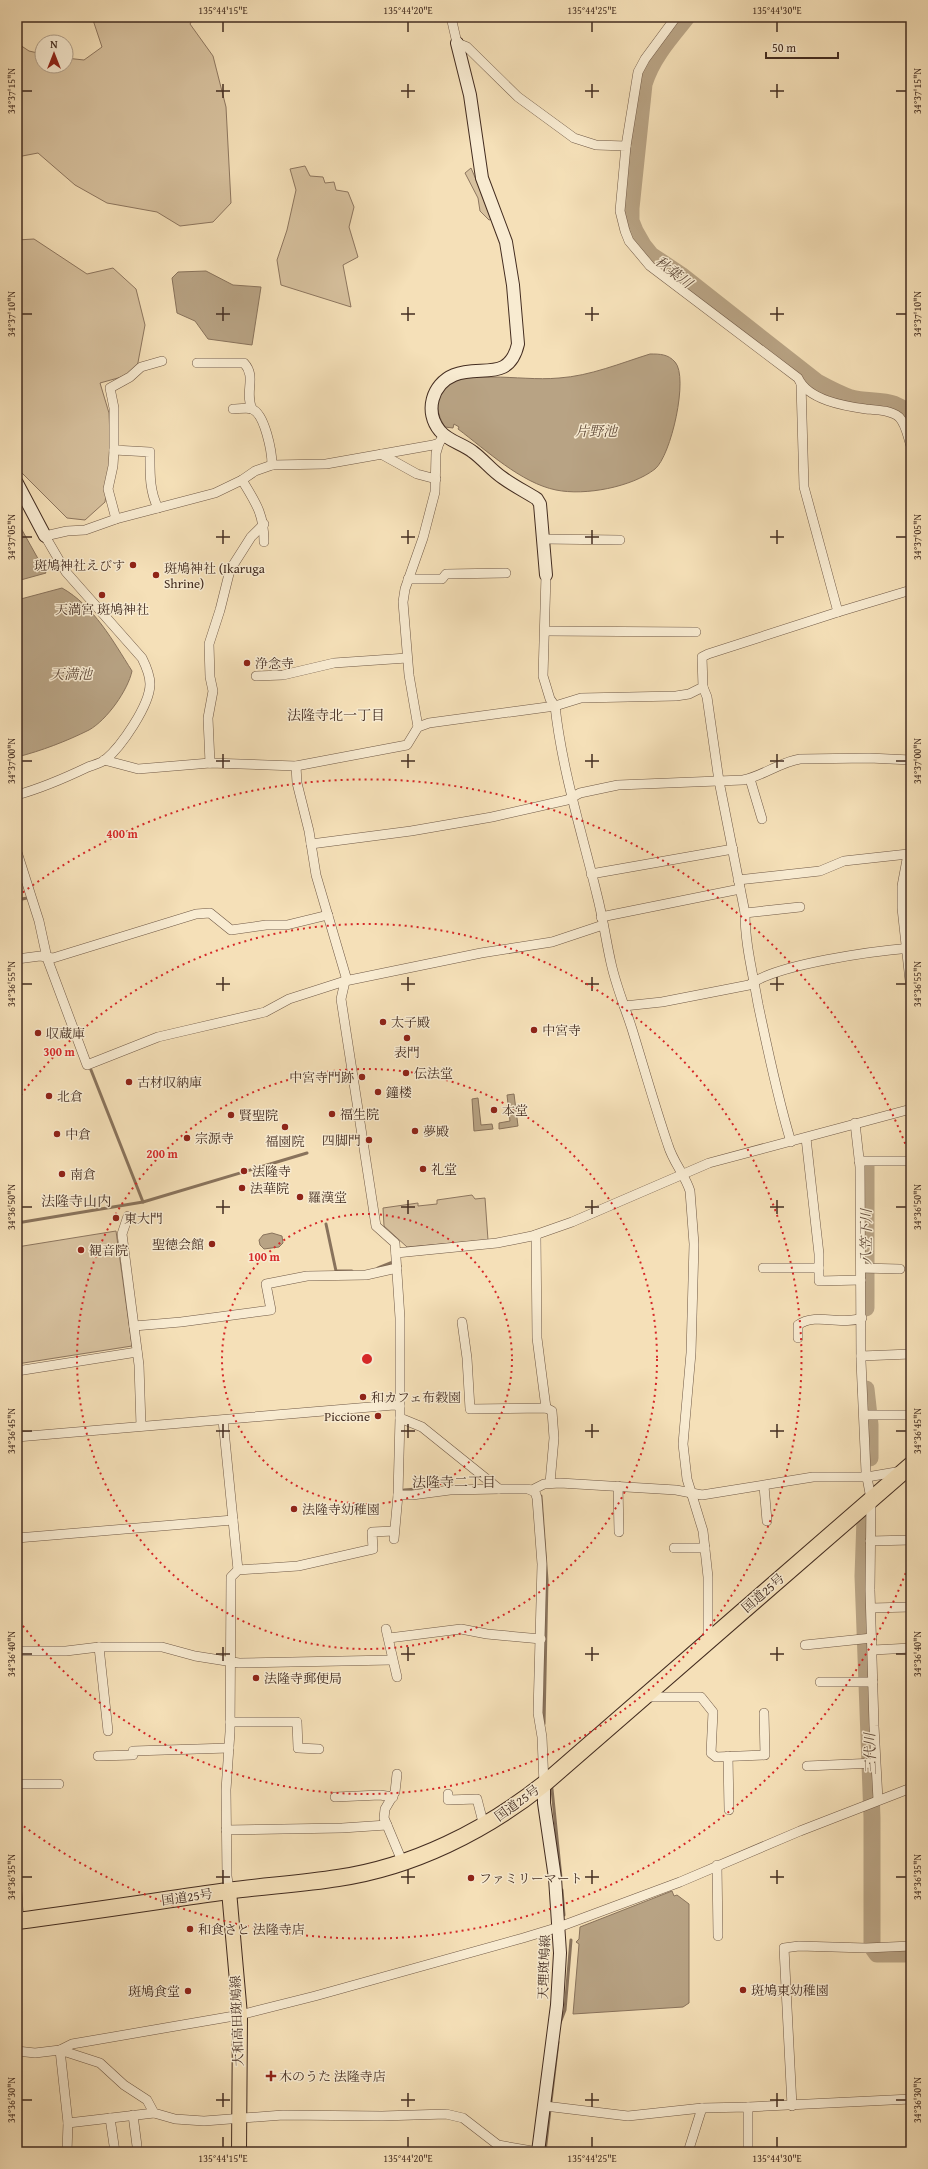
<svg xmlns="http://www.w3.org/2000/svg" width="928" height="2169" font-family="'Gentium Book Plus','Noto Serif JP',serif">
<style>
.green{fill:#d7c19e;stroke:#8d765f}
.water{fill:#b8a384;stroke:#89735c}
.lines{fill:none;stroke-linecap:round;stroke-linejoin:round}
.stream{stroke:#89735c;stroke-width:3}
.river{stroke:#b8a384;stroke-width:17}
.street-casing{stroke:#705946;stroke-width:10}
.secondary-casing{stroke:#432c20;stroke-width:14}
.primary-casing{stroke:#432c20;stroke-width:16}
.highway-casing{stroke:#432c20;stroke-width:18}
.street{stroke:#f8ebd1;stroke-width:9}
.secondary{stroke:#f8ebd1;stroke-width:12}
.primary{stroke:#f5e0b8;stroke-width:14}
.highway{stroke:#f5e0b8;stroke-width:16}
.ticks{fill:none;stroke:#432c20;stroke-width:1.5}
.ring{fill:none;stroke:#d62828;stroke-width:2;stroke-dasharray:2 4}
.poi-dot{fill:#8f2418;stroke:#f8ebd1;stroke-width:1.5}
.labels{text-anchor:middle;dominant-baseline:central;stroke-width:3;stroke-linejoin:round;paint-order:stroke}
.poi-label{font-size:13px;fill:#432c20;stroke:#f8ebd1;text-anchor:start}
.street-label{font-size:13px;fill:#432c20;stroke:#f8ebd1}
.water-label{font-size:14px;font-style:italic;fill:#604a39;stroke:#f8ebd1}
.neighbourhood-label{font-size:14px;fill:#432c20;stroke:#f8ebd1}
.centre{fill:#d62828;stroke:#f8ebd1;stroke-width:2}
.ring-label{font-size:12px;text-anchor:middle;font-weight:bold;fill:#d62828;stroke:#f8ebd1;stroke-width:3;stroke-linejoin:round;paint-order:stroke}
.neatline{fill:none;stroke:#432c20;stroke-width:1.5}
.ticks-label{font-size:10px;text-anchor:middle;fill:#432c20}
</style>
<rect width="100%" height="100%" fill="#f5e0b8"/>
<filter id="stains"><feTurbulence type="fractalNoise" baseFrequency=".005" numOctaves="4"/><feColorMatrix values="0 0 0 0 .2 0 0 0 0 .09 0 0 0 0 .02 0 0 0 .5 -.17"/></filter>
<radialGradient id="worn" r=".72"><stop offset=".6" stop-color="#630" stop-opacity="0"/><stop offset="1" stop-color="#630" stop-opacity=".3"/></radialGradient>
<g class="green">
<polygon points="92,17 194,17 190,24 213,56 226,107 231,203 213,222 180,226 157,212 107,203 75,185 38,153 17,157 17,43 29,51 42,54 42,66 66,66 66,58 84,60 102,47"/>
<polygon points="305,166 310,176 323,177 325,183 334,182 336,190 348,192 354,207 349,227 358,257 343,265 351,307 281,285 277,260 287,230 296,190 290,169"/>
<polygon points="471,168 493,219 489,220 480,211 478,198 465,173"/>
<polygon points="34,239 87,274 113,268 136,289 145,325 136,373 100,383 109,413 111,461 105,502 85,520 67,518 17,468 17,240"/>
<polygon points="472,1195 475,1199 485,1198 488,1240 407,1247 384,1226 383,1208 418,1203 418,1206 437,1204 437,1200"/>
<polygon points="116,1231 132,1346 17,1364 17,1247"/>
</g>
<g class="water">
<polygon points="206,271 233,285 261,287 252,345 208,339 195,321 177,313 172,278 178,272"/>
<path d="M650,354C660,354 668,354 675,362C689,377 671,456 655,469C632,487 585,496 556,490C521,483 486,450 458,429L459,427L454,424L453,428L445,427C434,410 434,392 453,380C462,375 481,377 492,377C515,377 537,380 559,378C590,376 621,363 650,354Z"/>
<polygon points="17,521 46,573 17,581"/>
<path d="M62,588C94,606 113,641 132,671C128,690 107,720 89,730C67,741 41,751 17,757V600Z"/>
<polygon points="514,1094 518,1126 499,1129 499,1123 510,1121 507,1095"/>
<polygon points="478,1098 481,1125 492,1124 493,1129 474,1131 472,1099"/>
<polygon points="272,1233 282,1236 283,1243 279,1247 264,1249 260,1245 259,1240 263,1235"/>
<polygon points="672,1891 674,1896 677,1895 689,1904 689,2003 683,2007 573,2014 579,1944 576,1942 579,1939 580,1927"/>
</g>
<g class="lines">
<g class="stream">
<polyline points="17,900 27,898"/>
<polyline points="91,1070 143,1202 307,1153"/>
<polyline points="17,1223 143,1202"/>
<polyline points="326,1224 336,1271 352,1271"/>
<polyline points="378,1268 393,1262 394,1264"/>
<polyline points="404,1490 431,1488"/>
<polyline points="541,1496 547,1580 544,1724"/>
<polyline points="552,1789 561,1878"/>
<polyline points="562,1890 564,1915"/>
<polyline points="560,2023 565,2010 571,1940"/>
<polyline points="545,2152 558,2042"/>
</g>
<g class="river">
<path d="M687,17C670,38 652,58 644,84L631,208V221L635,231L643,245L651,255L681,275L817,382C828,388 839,394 851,398C873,404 899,395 911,420"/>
<polyline points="866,1166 866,1308"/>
<polyline points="866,1389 870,1425 870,1458"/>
<polyline points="865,1519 863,1576 872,1818 872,1947 877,1954 911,1954"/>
</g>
<defs>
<g id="street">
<path d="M451,17L457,43L467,47L518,97L574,138L596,145L626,146L620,211L625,231L629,241L650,266L798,378C808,400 844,406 866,409C877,410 890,410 899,417C906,424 908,437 911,446"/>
<polyline points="626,146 638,72 645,59 676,17"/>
<path d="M197,363H244C257,377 244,392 252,409"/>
<polyline points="801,384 804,487 838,612"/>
<path d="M233,409C238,409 247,407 252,409C265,414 272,452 272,465"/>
<polyline points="114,450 113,466 108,489 116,519"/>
<polyline points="381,454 417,474 436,479"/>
<path d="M242,480C256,503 264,514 264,542"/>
<path d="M158,508C149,490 150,472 150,452L114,450V408L110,388L130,377L141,367L162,361"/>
<polyline points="543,539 620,540"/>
<path d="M546,575L543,676L550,699L555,706C562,770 582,833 597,895C603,918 606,941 611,963C616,986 625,1007 632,1029C644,1068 655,1107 668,1145C673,1162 685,1175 690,1191L694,1244L691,1353L683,1444L687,1479L703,1531L708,1577V1640"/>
<polyline points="408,579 442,579 446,574 506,573"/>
<polyline points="545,631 696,632"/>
<polyline points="256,676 283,675 334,663 407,658"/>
<path d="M703,687L707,697L719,781L745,913C745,944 753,974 758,1004C768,1051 777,1096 791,1142"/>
<polyline points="418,727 429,723 555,706 581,698 676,696 689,694 703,687 702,657 708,654 838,612 911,590"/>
<polyline points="104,760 138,769 210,763 296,766 407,745 418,727 409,675 403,602 405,589 423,538 435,492 436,453 439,443"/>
<polyline points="210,763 208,718 213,691 210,677 209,644 220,610 230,570 251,537 264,524"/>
<polyline points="296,766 297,783 309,831 316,875 346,977 341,999 376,1226 395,1243 400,1318 400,1418 422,1427 499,1489 528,1489 535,1492 537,1498 542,1564 538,1713 542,1737 544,1784"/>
<polyline points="750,779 762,819"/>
<path d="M17,795C42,788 65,778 88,767C93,765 101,763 105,760C121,747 150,705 150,684C150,675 146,666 142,658L66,572L45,536L67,531L85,530L116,519L215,493L242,480L255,471L272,465L326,464L433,445L439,443L444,435"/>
<path d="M311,844L411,831L492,817L567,800L580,793L618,785L743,780C763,776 780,762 800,759L869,758L911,760"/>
<polyline points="17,852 39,921 47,958 87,1065 158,1037 265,1012 289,999 345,981 481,953 552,942 603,925"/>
<polyline points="591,874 733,849"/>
<polyline points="738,880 820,871 844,861 908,854 902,886 902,908 910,981"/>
<polyline points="745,913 800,907"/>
<polyline points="601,917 740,889"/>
<polyline points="17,959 40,956 53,958 196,914 210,913 231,930 266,925 287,925 328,915"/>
<path d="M624,1006L662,1002L749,985C777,964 874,951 911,948"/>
<polyline points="855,1123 860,1167 861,1361 866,1472 871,1499 870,1590 874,1726 878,1800"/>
<polyline points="806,1138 819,1254 819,1281 861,1280"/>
<polyline points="859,1161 911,1161"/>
<polyline points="128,1216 122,1234 139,1365 141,1426"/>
<polyline points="536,1235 537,1338 546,1408"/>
<polyline points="396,1253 497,1243 532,1236 572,1222 709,1163 911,1109"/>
<polyline points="763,1268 819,1268"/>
<polyline points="861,1268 900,1269"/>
<polyline points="462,1322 467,1358 470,1409 546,1408 552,1411 554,1438 550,1483"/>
<polyline points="134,1326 181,1322 271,1310 266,1284 307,1276 366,1275 397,1268"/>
<path d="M798,1338V1325C816,1312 842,1326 862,1318"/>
<polyline points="861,1356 911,1354"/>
<polyline points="17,1371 137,1352"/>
<polyline points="865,1415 908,1415"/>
<polyline points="223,1420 238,1570"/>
<polyline points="17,1437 394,1405 400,1406"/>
<polyline points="618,1486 619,1532"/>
<polyline points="764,1486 767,1521"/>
<polyline points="532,1490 544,1484 560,1483 676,1490 702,1495 813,1477 867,1477 902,1471"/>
<polyline points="398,1495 412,1495 450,1490 499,1489"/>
<polyline points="17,1538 233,1520"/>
<polyline points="394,1539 398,1495 400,1418"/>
<polyline points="870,1541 911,1540"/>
<polyline points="674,1548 705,1548"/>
<polyline points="871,1608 911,1607"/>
<polyline points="386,1629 397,1677"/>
<polyline points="389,1638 461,1629 487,1634 541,1639"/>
<polyline points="805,1645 872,1638"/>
<polyline points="99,1647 108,1731"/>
<polyline points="873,1650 911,1648"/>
<polyline points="17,1651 66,1651 99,1647 162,1647 195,1656 239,1663 392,1660"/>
<polyline points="820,1682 873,1682"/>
<polyline points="645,1697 701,1697 713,1712 711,1753 716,1757 765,1755 764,1713"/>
<polyline points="230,1722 297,1722 298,1748 319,1749"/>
<polyline points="98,1756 133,1755 133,1751 229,1748"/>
<polyline points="728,1756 729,1810"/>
<polyline points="807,1766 875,1763"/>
<polyline points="397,1774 395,1792 385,1809 384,1818 402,1861"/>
<polyline points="17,1784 59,1784"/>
<polyline points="448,1794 448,1800 477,1799 484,1826"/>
<polyline points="335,1797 380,1795 393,1797"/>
<polyline points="226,1830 342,1828 387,1825"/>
<polyline points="717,1865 718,1936"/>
<polyline points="17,1891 19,1921"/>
<polyline points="229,1891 227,1876 226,1790 230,1732 231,1577 238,1570 298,1566 373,1549 372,1532 394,1531"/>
<polyline points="17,2051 35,2053 60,2050 72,2044 240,2015 315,1996 523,1938 559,1927 680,1882 800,1831 911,1788"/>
<polyline points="545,2106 628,2116 702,2108 748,2107 748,2152"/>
<polyline points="792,2106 784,1948 799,1946 866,1948 911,1946"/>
<polyline points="748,2107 911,2099"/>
<polyline points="133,2115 137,2146"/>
<polyline points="110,2118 115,2152"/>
<polyline points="68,2123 154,2113"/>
<polyline points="67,2152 68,2123 60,2050 100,2063 124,2085 147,2100 154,2113 175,2119 204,2121 283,2115 382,2116 446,2114 463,2118 498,2145 538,2152"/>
<polyline points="688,2152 702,2108"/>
</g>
<g id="secondary">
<path d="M457,43L470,95L482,178L506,242L513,285L518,344C509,383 480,364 454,375C432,384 424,412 440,431C448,441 463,444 473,452C484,460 492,471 503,478C514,486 526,492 537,499L540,504L546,575"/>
<polyline points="17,483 45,536"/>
<polyline points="538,2152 557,2005 560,1953 555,1878 544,1803 544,1784"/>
</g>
<polyline id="primary" points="229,1891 240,2015 239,2152"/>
<path id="highway" d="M17,1921C87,1912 157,1901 227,1891C263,1886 301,1884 338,1878C413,1867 485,1831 544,1784L911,1465"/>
</defs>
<use href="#street" class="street-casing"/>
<use href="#secondary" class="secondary-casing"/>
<use href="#primary" class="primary-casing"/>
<use href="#highway" class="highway-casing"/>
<use href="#street" class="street"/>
<use href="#secondary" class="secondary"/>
<use href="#primary" class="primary"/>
<use href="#highway" class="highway"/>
</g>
<path class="ticks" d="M223,22V32M408,22V32M592,22V32M777,22V32M223,84V98M408,84V98M592,84V98M777,84V98M22,91H32M216,91H230M401,91H415M585,91H599M770,91H784M896,91H906M223,307V321M408,307V321M592,307V321M777,307V321M22,314H32M216,314H230M401,314H415M585,314H599M770,314H784M896,314H906M223,530V544M408,530V544M592,530V544M777,530V544M22,537H32M216,537H230M401,537H415M585,537H599M770,537H784M896,537H906M223,754V768M408,754V768M592,754V768M777,754V768M22,761H32M216,761H230M401,761H415M585,761H599M770,761H784M896,761H906M223,977V991M408,977V991M592,977V991M777,977V991M22,984H32M216,984H230M401,984H415M585,984H599M770,984H784M896,984H906M223,1200V1214M408,1200V1214M592,1200V1214M777,1200V1214M22,1207H32M216,1207H230M401,1207H415M585,1207H599M770,1207H784M896,1207H906M223,1424V1438M408,1424V1438M592,1424V1438M777,1424V1438M22,1431H32M216,1431H230M401,1431H415M585,1431H599M770,1431H784M896,1431H906M223,1647V1661M408,1647V1661M592,1647V1661M777,1647V1661M22,1654H32M216,1654H230M401,1654H415M585,1654H599M770,1654H784M896,1654H906M223,1870V1884M408,1870V1884M592,1870V1884M777,1870V1884M22,1877H32M216,1877H230M401,1877H415M585,1877H599M770,1877H784M896,1877H906M223,2093V2107M408,2093V2107M592,2093V2107M777,2093V2107M22,2100H32M216,2100H230M401,2100H415M585,2100H599M770,2100H784M896,2100H906M223,2137V2147M408,2137V2147M592,2137V2147M777,2137V2147"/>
<g class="ring">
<circle cx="367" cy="1359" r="145"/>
<circle cx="367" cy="1359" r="290"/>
<path d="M17 1100A435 435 0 1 1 17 1618"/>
<path d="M910 1562A580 580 0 0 1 18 1822M18 896A580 580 0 0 1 910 1156"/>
</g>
<g class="poi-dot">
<circle cx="133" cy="565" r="4"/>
<circle cx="156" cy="575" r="4"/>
<circle cx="102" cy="595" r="4"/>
<circle cx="247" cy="663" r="4"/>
<circle cx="383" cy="1022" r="4"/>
<circle cx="534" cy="1030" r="4"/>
<circle cx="38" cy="1033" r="4"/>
<circle cx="407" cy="1038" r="4"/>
<circle cx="406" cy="1073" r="4"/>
<circle cx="362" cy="1077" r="4"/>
<circle cx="129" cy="1082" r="4"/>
<circle cx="378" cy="1092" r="4"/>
<circle cx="49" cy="1096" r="4"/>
<circle cx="494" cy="1110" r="4"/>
<circle cx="332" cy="1114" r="4"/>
<circle cx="231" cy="1115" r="4"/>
<circle cx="285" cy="1127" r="4"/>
<circle cx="415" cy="1131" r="4"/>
<circle cx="57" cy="1134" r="4"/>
<circle cx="187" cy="1138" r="4"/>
<circle cx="369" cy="1140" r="4"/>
<circle cx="423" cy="1169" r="4"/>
<circle cx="244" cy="1171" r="4"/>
<circle cx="62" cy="1174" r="4"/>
<circle cx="242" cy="1188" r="4"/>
<circle cx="300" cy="1197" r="4"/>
<circle cx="116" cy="1218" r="4"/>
<circle cx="212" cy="1244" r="4"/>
<circle cx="81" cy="1250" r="4"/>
<circle cx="363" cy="1397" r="4"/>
<circle cx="378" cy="1416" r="4"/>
<circle cx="294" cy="1509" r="4"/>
<circle cx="256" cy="1678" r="4"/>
<circle cx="471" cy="1878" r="4"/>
<circle cx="190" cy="1929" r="4"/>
<circle cx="743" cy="1990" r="4"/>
<circle cx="188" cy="1991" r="4"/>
<path d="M269 2070h4v4h4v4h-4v4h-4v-4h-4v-4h4z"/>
</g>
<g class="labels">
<g class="poi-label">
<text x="125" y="565" text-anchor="end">斑鳩神社えびす</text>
<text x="164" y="568">斑鳩神社 (Ikaruga<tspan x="164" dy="15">Shrine)</tspan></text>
<text x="102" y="609" text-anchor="middle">天満宮 斑鳩神社</text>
<text x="255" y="663">浄念寺</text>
<text x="391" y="1022">太子殿</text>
<text x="542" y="1030">中宮寺</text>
<text x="46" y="1033">収蔵庫</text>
<text x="407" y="1052" text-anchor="middle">表門</text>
<text x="414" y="1073">伝法堂</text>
<text x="354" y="1077" text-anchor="end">中宮寺門跡</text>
<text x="137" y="1082">古材収納庫</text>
<text x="386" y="1092">鐘楼</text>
<text x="57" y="1096">北倉</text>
<text x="502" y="1110">本堂</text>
<text x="340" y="1114">福生院</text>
<text x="239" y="1115">賢聖院</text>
<text x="423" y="1131">夢殿</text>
<text x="65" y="1134">中倉</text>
<text x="195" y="1138">宗源寺</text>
<text x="361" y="1140" text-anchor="end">四脚門</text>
<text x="285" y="1141" text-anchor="middle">福園院</text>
<text x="431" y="1169">礼堂</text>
<text x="252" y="1171">法隆寺</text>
<text x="70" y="1174">南倉</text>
<text x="250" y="1188">法華院</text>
<text x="308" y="1197">羅漢堂</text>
<text x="124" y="1218">東大門</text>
<text x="204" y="1244" text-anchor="end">聖徳会館</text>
<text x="89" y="1250">観音院</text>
<text x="371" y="1397">和カフェ布穀園</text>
<text x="370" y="1416" text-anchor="end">Piccione</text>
<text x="302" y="1509">法隆寺幼稚園</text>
<text x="264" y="1678">法隆寺郵便局</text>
<text x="479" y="1878">ファミリーマート</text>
<text x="198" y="1929">和食さと 法隆寺店</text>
<text x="751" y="1990">斑鳩東幼稚園</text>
<text x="180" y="1991" text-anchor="end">斑鳩食堂</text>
<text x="279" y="2076">木のうた 法隆寺店</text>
</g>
<g class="street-label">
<text transform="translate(763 1593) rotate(-41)">国道25号</text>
<text transform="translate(517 1803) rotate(-36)">国道25号</text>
<text transform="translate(187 1897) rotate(-8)">国道25号</text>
<text transform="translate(544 1967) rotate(-88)">天理斑鳩線</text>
<text transform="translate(237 2021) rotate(-92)">大和高田斑鳩線</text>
</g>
<g class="water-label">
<text transform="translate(674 272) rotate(38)">秋葉川</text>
<text x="596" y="431">片野池</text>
<text x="71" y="674">天満池</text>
<text transform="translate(866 1237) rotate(-90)">八笠下川</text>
<text transform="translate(870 1754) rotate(-92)">三代川</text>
</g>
<g class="neighbourhood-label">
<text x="336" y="715">法隆寺北一丁目</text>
<text x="76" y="1201">法隆寺山内</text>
<text x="454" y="1482">法隆寺二丁目</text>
</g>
</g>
<circle cx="367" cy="1359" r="6" class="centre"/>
<g class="ring-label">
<text x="122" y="838">400 m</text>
<text x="59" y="1056">300 m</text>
<text x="162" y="1158">200 m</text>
<text x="264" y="1261">100 m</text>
</g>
<rect width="928" height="2169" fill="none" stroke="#f5e0b8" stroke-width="44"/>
<g transform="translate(54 54)"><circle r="19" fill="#f8ebd1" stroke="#b09f8a"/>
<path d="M0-3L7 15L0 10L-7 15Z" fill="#8f2418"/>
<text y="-6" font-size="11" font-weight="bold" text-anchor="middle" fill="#432c20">N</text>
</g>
<path d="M766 52v6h72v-6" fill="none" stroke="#432c20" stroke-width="2"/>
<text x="772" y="52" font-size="12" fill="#432c20" stroke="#f8ebd1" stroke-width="3" paint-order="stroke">50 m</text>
<rect x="22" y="22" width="884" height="2125" class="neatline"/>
<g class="ticks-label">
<text x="223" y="14">135°44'15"E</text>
<text x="408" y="14">135°44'20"E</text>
<text x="592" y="14">135°44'25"E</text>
<text x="777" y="14">135°44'30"E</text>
<text transform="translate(11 91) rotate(-90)" y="4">34°37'15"N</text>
<text transform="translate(917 91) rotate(-90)" y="4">34°37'15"N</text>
<text transform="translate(11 314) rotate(-90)" y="4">34°37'10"N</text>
<text transform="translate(917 314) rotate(-90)" y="4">34°37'10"N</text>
<text transform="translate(11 537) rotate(-90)" y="4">34°37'05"N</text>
<text transform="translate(917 537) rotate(-90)" y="4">34°37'05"N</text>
<text transform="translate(11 761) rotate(-90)" y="4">34°37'00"N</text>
<text transform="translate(917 761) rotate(-90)" y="4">34°37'00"N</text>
<text transform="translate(11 984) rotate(-90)" y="4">34°36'55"N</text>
<text transform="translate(917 984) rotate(-90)" y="4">34°36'55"N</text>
<text transform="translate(11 1207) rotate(-90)" y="4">34°36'50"N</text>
<text transform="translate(917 1207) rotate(-90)" y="4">34°36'50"N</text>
<text transform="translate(11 1431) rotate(-90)" y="4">34°36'45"N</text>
<text transform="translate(917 1431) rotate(-90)" y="4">34°36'45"N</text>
<text transform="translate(11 1654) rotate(-90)" y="4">34°36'40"N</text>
<text transform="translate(917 1654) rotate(-90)" y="4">34°36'40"N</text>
<text transform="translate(11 1877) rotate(-90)" y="4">34°36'35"N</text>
<text transform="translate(917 1877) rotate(-90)" y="4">34°36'35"N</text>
<text transform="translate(11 2100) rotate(-90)" y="4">34°36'30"N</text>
<text transform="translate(917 2100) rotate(-90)" y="4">34°36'30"N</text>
<text x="223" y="2162">135°44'15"E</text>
<text x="408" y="2162">135°44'20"E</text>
<text x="592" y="2162">135°44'25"E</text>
<text x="777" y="2162">135°44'30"E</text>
</g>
<rect width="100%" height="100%" filter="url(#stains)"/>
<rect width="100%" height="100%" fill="url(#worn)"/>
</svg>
